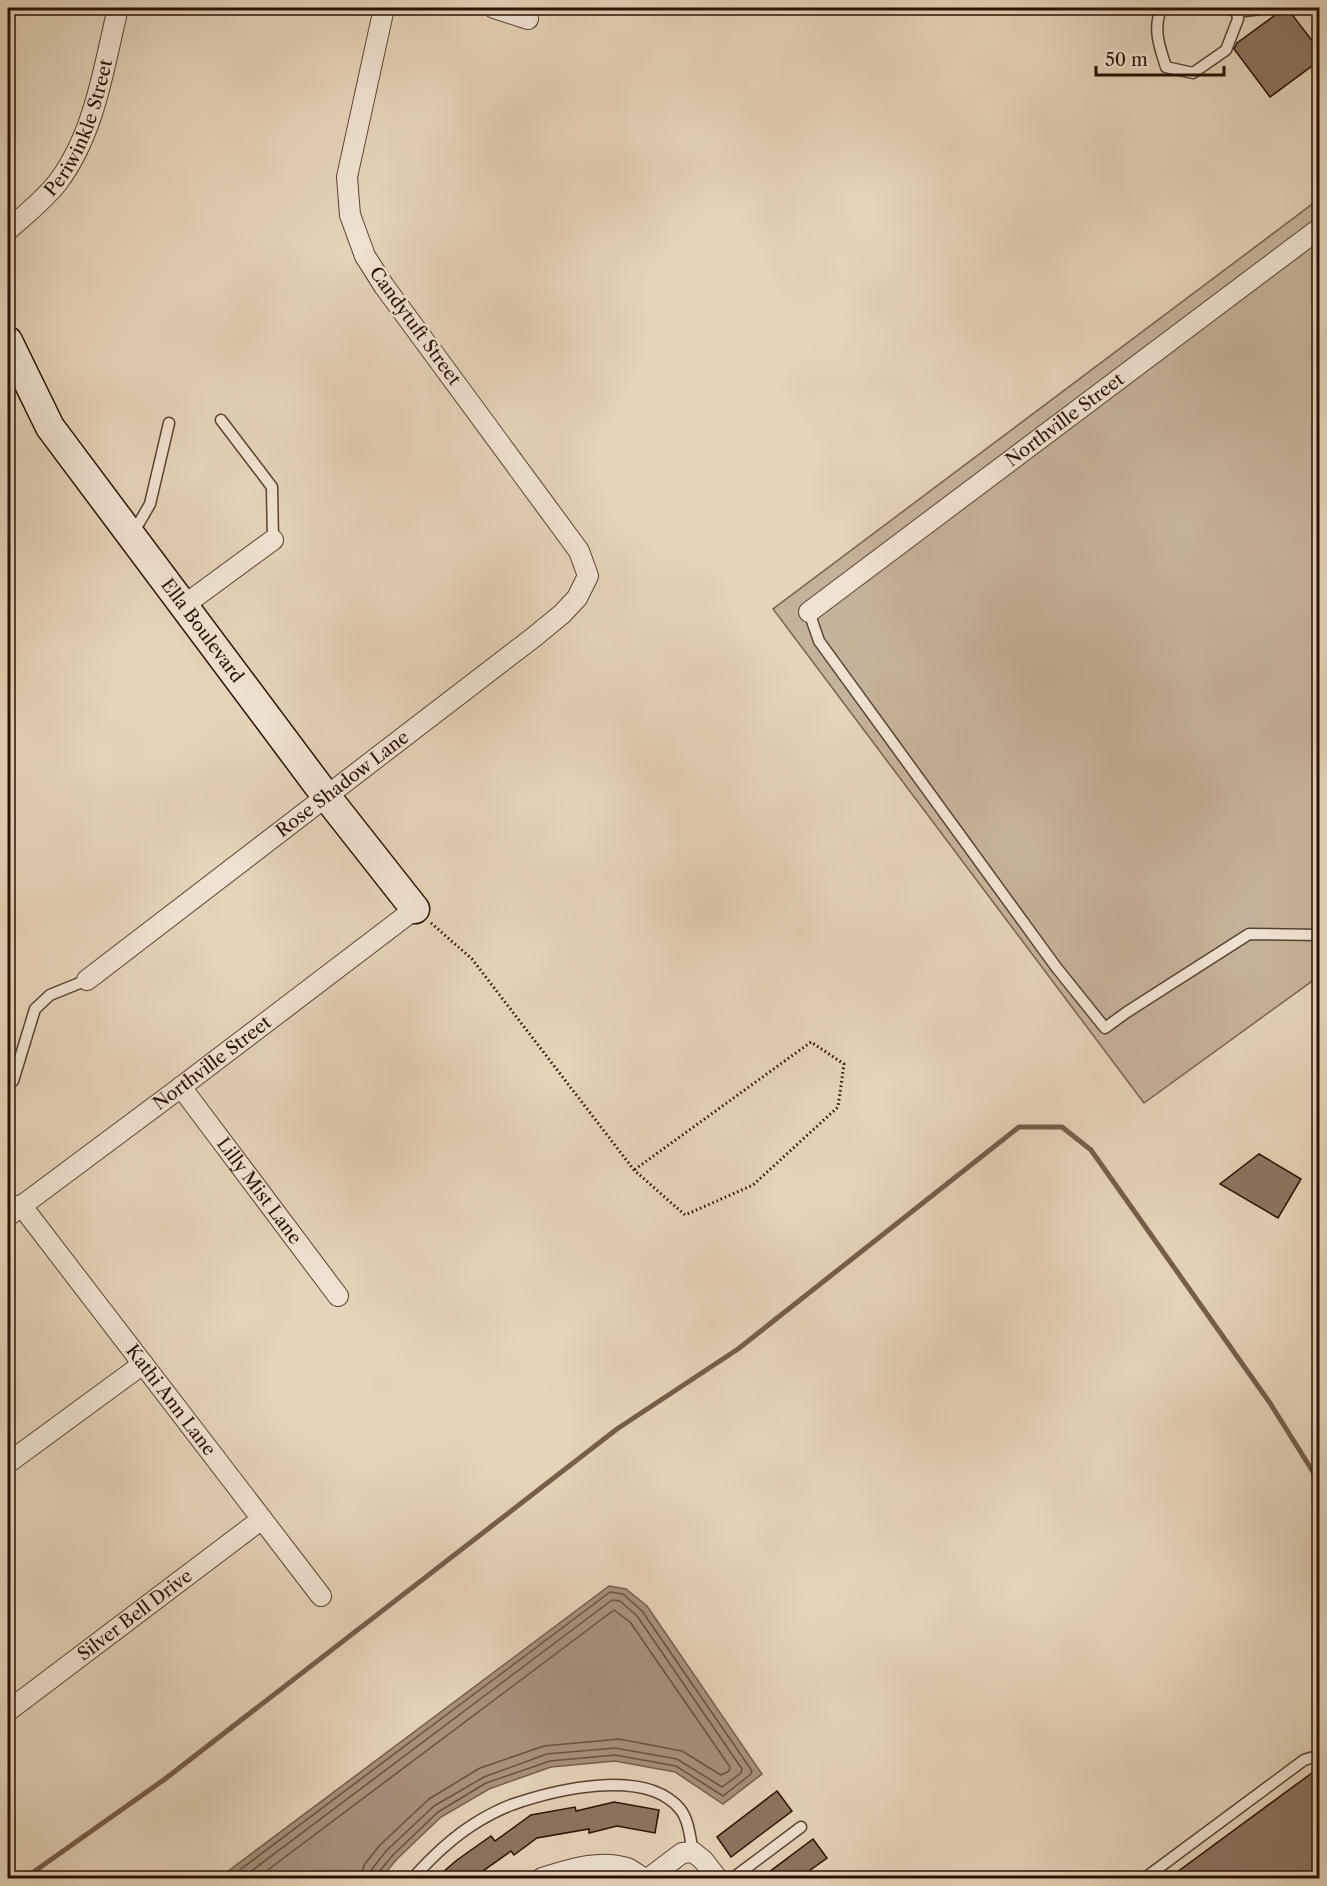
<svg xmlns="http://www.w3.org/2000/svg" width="1327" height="1886" font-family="'Libre Caslon Text',serif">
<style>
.green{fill:#c5b399;stroke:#78624e;stroke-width:1.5}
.water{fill:#a6927b;stroke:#755e4b;stroke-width:1.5}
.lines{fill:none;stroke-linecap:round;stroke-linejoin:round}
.shore{stroke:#685240;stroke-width:1.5}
.stream{stroke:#755e4b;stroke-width:5}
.building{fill:#8c7662;stroke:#2b1104;stroke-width:1.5}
.lane-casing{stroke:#5a4231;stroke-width:13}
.street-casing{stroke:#5a4231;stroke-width:22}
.secondary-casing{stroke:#2b1104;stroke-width:31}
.path{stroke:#2b1104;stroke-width:3;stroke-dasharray:1.5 3;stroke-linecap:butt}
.lane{stroke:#eee3d1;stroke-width:10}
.street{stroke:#eee3d1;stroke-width:20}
.secondary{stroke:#eee3d1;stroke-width:28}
.labels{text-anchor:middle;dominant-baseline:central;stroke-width:5;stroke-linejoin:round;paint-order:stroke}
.street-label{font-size:18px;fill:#2b1104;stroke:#eee3d1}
</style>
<rect width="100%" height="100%" fill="#e5d4b8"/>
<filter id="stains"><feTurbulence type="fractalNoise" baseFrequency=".00333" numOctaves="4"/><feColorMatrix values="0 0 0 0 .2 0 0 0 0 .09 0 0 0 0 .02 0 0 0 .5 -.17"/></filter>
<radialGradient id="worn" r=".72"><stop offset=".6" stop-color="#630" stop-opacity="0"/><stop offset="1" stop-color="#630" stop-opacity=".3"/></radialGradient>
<polygon class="green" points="1319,199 1319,976 1144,1103 773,609"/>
<polygon class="water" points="609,1586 626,1589 647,1606 762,1774 723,1804 675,1772 615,1761 551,1767 489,1789 441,1817 397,1859 381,1878 219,1878"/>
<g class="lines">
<g class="shore">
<polyline points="229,1878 610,1592 623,1594 642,1611 752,1771 751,1774 723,1796 676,1766 615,1755 550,1761 486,1783 438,1812 393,1855 378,1873 377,1878"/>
<polyline points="242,1878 612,1600 620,1601 637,1616 742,1769 741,1773 722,1787 677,1759 615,1748 547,1754 484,1777 434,1806 387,1850 372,1869 370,1878"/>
<polyline points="257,1878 614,1610 630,1622 730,1767 729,1771 721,1775 682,1751 619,1739 544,1746 480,1768 429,1799 380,1845 364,1865 361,1878"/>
</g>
<polyline class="stream" points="25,1878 165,1779 617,1429 738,1349 1019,1127 1062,1127 1091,1150 1270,1403 1320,1483"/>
</g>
<g class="building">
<polygon points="1285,8 1287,8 1320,51 1320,60 1270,97 1234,49 1237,43"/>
<polygon points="1259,1154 1301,1179 1278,1218 1220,1184"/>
<polygon points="1320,1767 1320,1878 1169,1878"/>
<polygon points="777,1791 792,1811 731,1857 717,1837"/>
<polygon points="614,1802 659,1810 655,1833 617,1826 589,1833 589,1829 537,1838 514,1855 511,1851 473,1878 436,1878 457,1860 491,1836 495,1841 531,1815 575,1807 576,1811"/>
<polygon points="813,1839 827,1858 799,1878 761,1878"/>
</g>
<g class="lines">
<defs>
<g id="lane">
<path d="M1161,8C1153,30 1159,45 1166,67L1193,73L1226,50L1238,19L1237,12"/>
<polyline points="1226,8 1237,12 1261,9 1262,8"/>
<polyline points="221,420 272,487 273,540"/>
<polyline points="129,533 139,523 150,504 169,423"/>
<polyline points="809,612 819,641 1056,967 1105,1028 1127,1012 1249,934 1320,935"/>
<polyline points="13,1081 35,1009 50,995 87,980"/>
<path d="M413,1878C430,1859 452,1838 474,1824C485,1817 498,1810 511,1805C554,1790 645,1767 680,1809C689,1820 690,1838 693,1852"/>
<polyline points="733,1878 801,1827"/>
<polyline points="1145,1878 1304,1760 1320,1755"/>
</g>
<g id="street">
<polyline points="494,8 528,19"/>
<path id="s1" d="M8,230C25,215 44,200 58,182C95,133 104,66 118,8"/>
<polyline points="183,606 273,540"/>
<path id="s2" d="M809,612L1320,228"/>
<path id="s3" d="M87,980L534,637L562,614L577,598L588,576L579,551L384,286L365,256L350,215L347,177L384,8"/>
<path id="s4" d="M181,1087L338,1296"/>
<path id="s5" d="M21,1205L321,1596"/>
<path id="s6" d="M8,1216L181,1087L415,909"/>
<polyline points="8,1463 143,1364"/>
<path id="s7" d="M8,1711L262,1519"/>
<path d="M542,1878C568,1870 599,1859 627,1868C632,1870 638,1875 643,1878"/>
<polyline points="649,1878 682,1853 693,1852 703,1860 717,1878"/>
</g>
<g id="secondary">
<path id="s8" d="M8,341L50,427L326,796L415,909"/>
</g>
</defs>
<use href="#lane" class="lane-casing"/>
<use href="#street" class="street-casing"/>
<use href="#secondary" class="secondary-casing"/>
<polyline class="path" points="431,923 472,959 634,1170 685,1215 753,1185 838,1107 844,1064 811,1042 634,1170"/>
<use href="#lane" class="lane"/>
<use href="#street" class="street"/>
<use href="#secondary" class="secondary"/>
</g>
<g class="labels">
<g class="street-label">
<text stroke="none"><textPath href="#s1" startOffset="128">Periwinkle Street</textPath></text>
<text transform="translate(415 326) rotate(54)">Candytuft Street</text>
<text stroke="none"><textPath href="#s2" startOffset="320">Northville Street</textPath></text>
<text stroke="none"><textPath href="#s8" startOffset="350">Ella Boulevard</textPath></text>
<text stroke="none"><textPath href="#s3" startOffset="322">Rose Shadow Lane</textPath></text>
<text stroke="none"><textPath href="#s6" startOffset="255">Northville Street</textPath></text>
<text stroke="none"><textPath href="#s4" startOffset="130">Lilly Mist Lane</textPath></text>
<text stroke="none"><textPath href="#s5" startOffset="246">Kathi Ann Lane</textPath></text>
<text stroke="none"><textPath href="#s7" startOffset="159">Silver Bell Drive</textPath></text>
</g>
</g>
<rect width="1327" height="1886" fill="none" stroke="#e5d4b8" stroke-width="30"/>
<rect x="9" y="9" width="1309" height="1868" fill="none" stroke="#2b1104" stroke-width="3"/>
<rect x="15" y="15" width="1297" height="1856" fill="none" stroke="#2b1104" stroke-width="1.5"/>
<path d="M1096 66v9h128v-9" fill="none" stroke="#2b1104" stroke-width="3"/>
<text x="1105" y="66" font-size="18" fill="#2b1104" stroke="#eee3d1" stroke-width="4.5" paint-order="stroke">50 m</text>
<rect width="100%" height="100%" filter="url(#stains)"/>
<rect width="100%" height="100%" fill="url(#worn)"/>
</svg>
